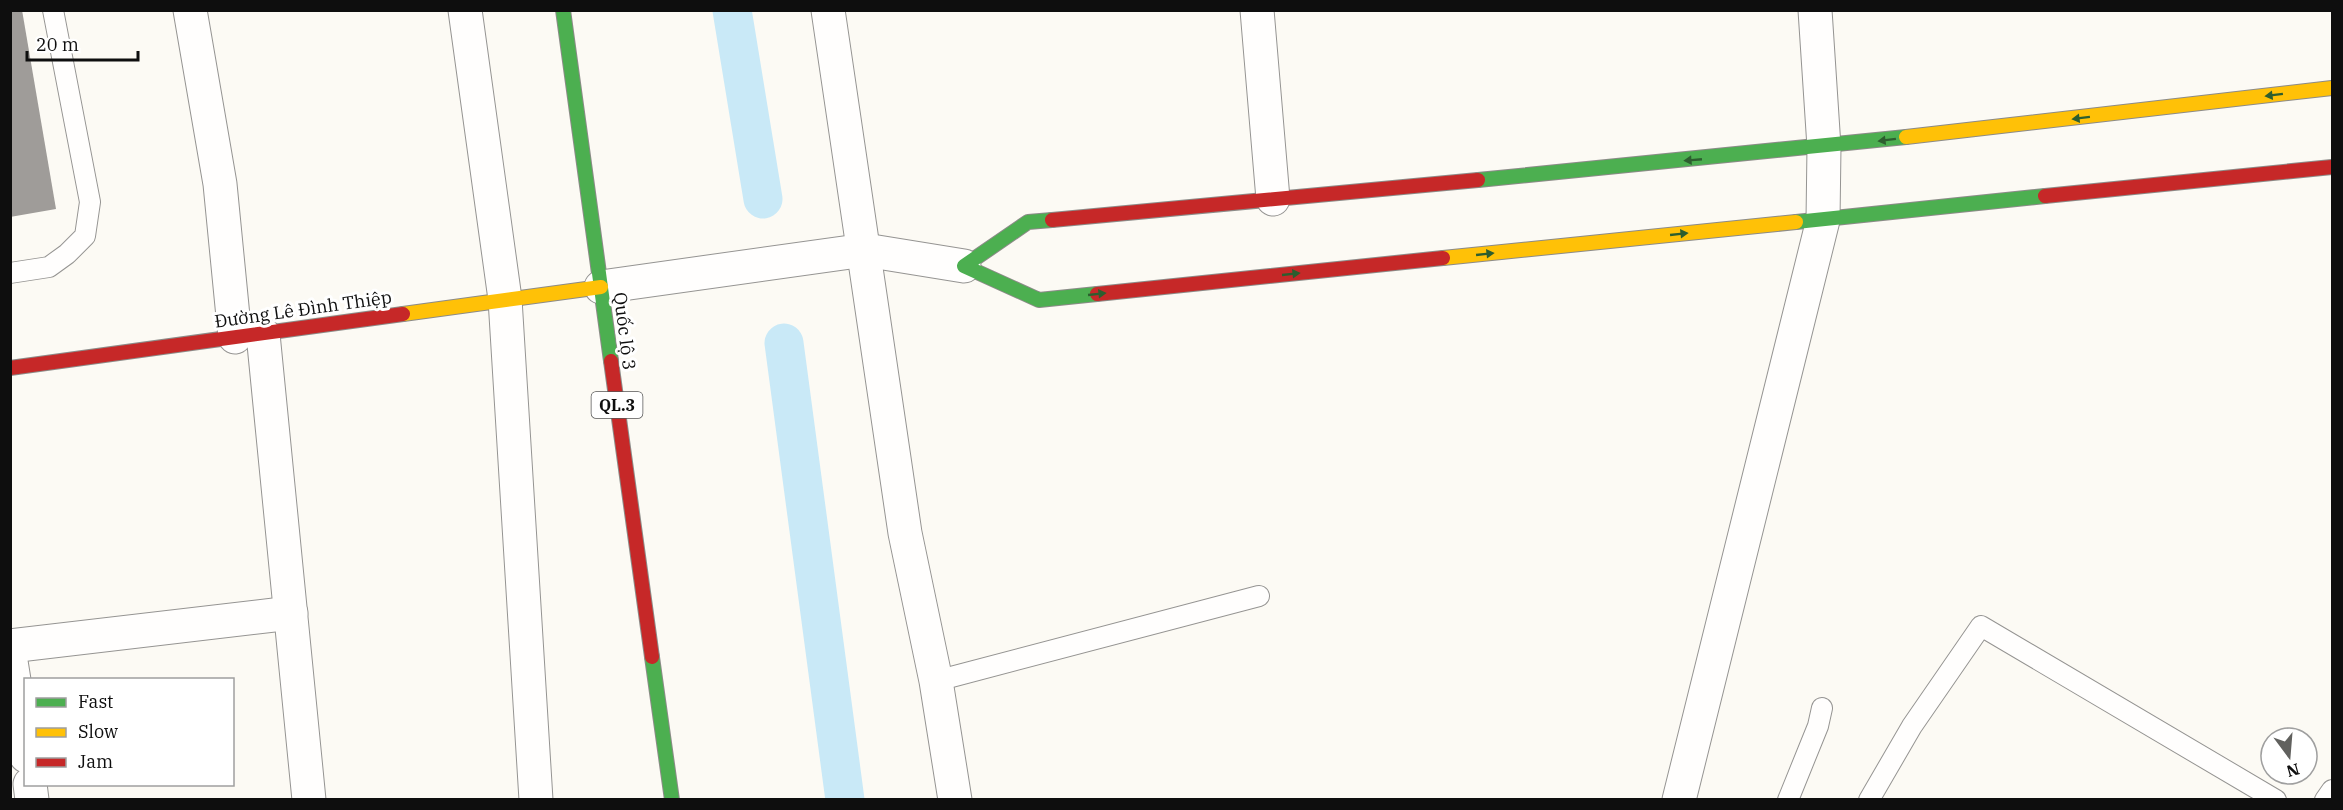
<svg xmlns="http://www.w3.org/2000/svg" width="2343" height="810" font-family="'IBM Plex Serif',serif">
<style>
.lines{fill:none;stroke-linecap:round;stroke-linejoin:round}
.canal{stroke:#c9e9f7;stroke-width:39}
.building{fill:#9f9c99}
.lane-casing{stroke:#959492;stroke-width:22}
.street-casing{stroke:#959492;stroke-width:35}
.fast-casing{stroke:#8c8b88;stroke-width:16}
.slow-casing{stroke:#8c8b88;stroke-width:16}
.jam-casing{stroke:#8c8b88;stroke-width:16}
.lane{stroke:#fffefd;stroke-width:20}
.street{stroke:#fffefd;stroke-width:33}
.fast{stroke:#4caf50;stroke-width:14}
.slow{stroke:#ffc107;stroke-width:14}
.jam{stroke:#c62828;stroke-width:14}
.oneway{fill:#2d5e2f}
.labels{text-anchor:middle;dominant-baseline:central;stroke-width:6;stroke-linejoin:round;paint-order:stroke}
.shield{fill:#fff;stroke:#565656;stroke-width:1.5}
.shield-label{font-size:16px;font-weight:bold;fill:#0e0e0e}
.street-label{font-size:18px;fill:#0e0e0e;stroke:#fff}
</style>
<rect width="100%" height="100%" fill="#fcfaf4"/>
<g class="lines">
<g class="canal">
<polyline points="732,10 763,199"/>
<polyline points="784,343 845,800"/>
</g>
</g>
<polygon class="building" points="10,10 22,10 56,209 10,217"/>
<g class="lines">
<defs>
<g id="lane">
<polyline points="10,273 49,267 67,254 85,236 90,202 53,10"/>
<polyline points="936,681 1259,596"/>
<polyline points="1788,800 1818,726 1822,708"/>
<polyline points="1869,800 1912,726 1981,626 2276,800"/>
<polyline points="2325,800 2332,790"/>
</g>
<g id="street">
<polyline points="190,10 220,184 235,337"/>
<polyline points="465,10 505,299 536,800"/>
<polyline points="828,10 905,533 936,681 955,800"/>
<polyline points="1257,10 1273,199"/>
<polyline points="601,287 865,250 964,266"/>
<polyline points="263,334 309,800"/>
<polyline points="10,646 291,613"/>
<polyline points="10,655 26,756"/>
<polyline points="30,784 32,800"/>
<polyline points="1679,800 1823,220 1824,147 1815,10"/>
</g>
<g id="fast">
<polyline points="563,10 611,361"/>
<polyline points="1478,180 1906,137"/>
<polyline points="1052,220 1028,222 964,266 1039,300 1097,294"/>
<polyline points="1796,222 2045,196"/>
<polyline points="652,657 672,800"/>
</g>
<g id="slow">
<polyline points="1906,137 2332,88"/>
<polyline points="1443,258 1796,222"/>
<polyline points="403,314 601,287"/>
</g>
<g id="jam">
<polyline points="2045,196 2332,167"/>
<polyline points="1052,220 1478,180"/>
<polyline points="1097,294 1443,258"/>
<polyline points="611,361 652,657"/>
<polyline points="10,368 403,314"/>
</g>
</defs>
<use href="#lane" class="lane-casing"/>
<use href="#street" class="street-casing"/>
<use href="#fast" class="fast-casing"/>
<use href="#slow" class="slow-casing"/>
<use href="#jam" class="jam-casing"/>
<use href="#lane" class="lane"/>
<use href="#street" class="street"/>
<use href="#fast" class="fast"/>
<use href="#slow" class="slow"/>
<use href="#jam" class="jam"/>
</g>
<defs><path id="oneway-solid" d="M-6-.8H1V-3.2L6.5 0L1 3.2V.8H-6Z" transform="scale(1.5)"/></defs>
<g class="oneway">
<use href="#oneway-solid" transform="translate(2274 95) rotate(173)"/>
<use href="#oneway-solid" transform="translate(2081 118) rotate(173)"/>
<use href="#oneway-solid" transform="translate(1887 140) rotate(173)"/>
<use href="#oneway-solid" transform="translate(1693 160) rotate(175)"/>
<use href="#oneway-solid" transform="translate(1679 234) rotate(-6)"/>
<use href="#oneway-solid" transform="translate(1485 254) rotate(-6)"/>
<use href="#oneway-solid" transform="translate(1291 274) rotate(-6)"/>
<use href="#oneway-solid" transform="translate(1097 294) rotate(-6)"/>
</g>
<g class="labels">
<rect class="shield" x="591.5" y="392" width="51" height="26" rx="4.5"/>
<g class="shield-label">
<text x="617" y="405">QL.3</text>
</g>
<g class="street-label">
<text transform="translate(303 309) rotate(-8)">Đường Lê Đình Thiệp</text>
<text transform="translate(625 331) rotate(83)">Quốc lộ 3</text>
</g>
</g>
<rect width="2343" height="810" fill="none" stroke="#0e0e0e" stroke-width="24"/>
<rect x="24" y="678" width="210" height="108" fill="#ffffff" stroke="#9f9f9f" stroke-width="1.5"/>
<rect x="36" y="698" width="30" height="9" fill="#4caf50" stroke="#9f9f9f" stroke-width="1.5"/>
<text x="78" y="708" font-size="18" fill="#0e0e0e">Fast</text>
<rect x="36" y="728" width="30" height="9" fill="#ffc107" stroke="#9f9f9f" stroke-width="1.5"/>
<text x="78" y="738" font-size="18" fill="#0e0e0e">Slow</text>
<rect x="36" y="758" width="30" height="9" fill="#c62828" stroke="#9f9f9f" stroke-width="1.5"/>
<text x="78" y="768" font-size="18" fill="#0e0e0e">Jam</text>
<g transform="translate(2289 756) rotate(164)"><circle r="28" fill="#ffffff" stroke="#9f9f9f" stroke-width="1.5"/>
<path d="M0-4.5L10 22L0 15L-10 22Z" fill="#61615e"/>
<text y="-9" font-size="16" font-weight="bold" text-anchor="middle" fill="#0e0e0e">N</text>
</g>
<path d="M27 51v9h111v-9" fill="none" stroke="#0e0e0e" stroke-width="3"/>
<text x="36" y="51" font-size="18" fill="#0e0e0e" stroke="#ffffff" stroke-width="4.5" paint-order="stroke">20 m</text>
</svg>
